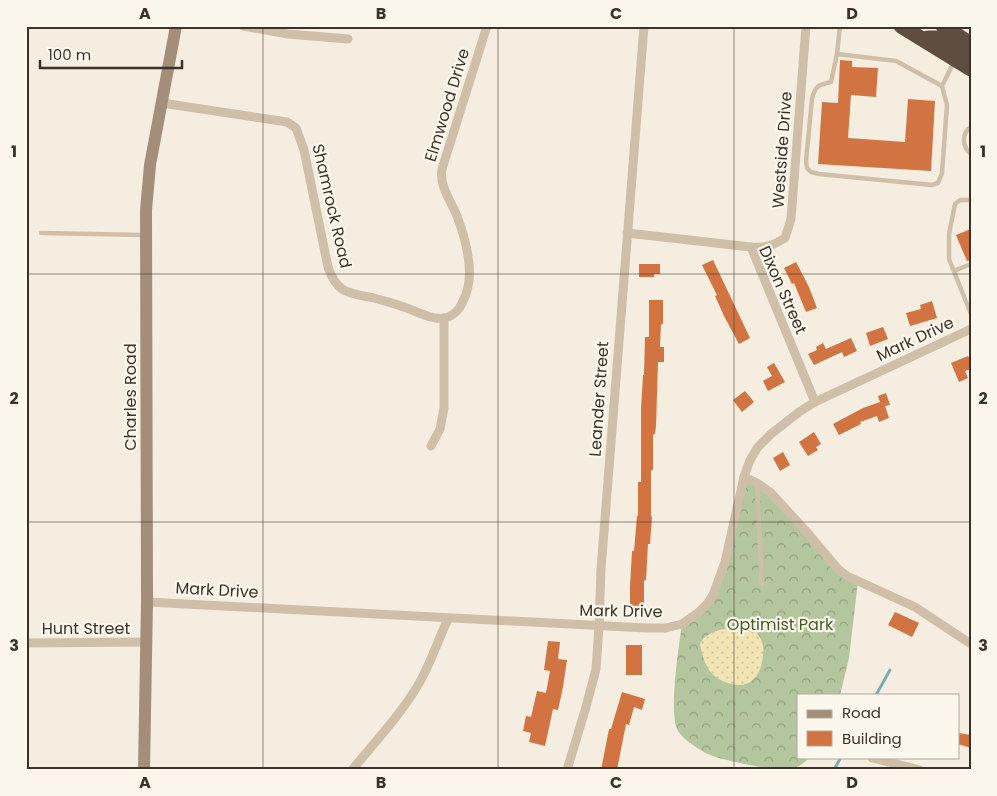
<svg xmlns="http://www.w3.org/2000/svg" width="997" height="796" font-family="Poppins,sans-serif">
<style>
.forest{fill:url(#forest-crowns)}
.sand{fill:url(#sand-dots)}
.lines{fill:none;stroke-linecap:round;stroke-linejoin:round}
.stream{stroke:#7badb6;stroke-width:3}
.building{fill:#d17442}
.lane{stroke:#cfbfa9;stroke-width:4.5}
.street{stroke:#cfbfa9;stroke-width:9}
.secondary{stroke:#a38e7a;stroke-width:12}
.highway{stroke:#5e4d40;stroke-width:15}
.grid{fill:none;stroke:#3c322a;stroke-width:1;stroke-opacity:0.55}
.labels{text-anchor:middle;dominant-baseline:central;stroke-width:4.5;stroke-linejoin:round;paint-order:stroke}
.street-label{font-size:16px;fill:#3c322a;stroke:#fcf7ed}
.park-label{font-size:16px;fill:#455d2b;stroke:#fcf7ed}
.neatline{fill:none;stroke:#3c322a;stroke-width:2}
.grid-label{font-size:16px;text-anchor:middle;font-weight:bold;fill:#3c322a}
</style>
<defs>
<pattern id="forest-crowns" width="20" height="18" patternUnits="userSpaceOnUse" patternTransform="scale(1.25)"><rect width="20" height="18" fill="#b4c69d"/><path d="M2 6a3 3 0 1 1 6 0M12 15a3 3 0 1 1 6 0" fill="none" stroke="#94a180"/></pattern>
<pattern id="sand-dots" width="8" height="8" patternUnits="userSpaceOnUse" patternTransform="scale(1.25)"><rect width="8" height="8" fill="#f3e4b4"/><path d="M2 2h.1M6 6h.1" fill="none" stroke="#d1c49b" stroke-width="1.8" stroke-linecap="round"/></pattern>
</defs>
<rect width="100%" height="100%" fill="#f5eddf"/>
<path class="forest" d="M744,477L757,483L838,569L858,581L849,658L840,695H798V757H810C806,762 797,768 791,769C776,771 722,761 708,754C699,750 683,739 678,731C668,714 679,646 682,624L713,595Z"/>
<path class="sand" d="M738,626L740,633L754,629C758,634 762,639 763,646C764,651 763,656 762,662C758,682 744,690 725,682C719,680 712,675 709,670C704,662 702,653 700,644C705,631 725,629 738,626Z"/>
<g class="lines">
<g class="stream">
<polyline points="876,695 890,670"/>
<polyline points="834,770 841,757"/>
</g>
</g>
<g class="building">
<polygon points="840,60 852,61 852,67 878,68 876,97 851,95 848,138 905,142 908,99 935,101 931,171 818,164 822,102 838,103"/>
<polygon points="971,229 971,260 967,261 956,235"/>
<polygon points="713,260 750,338 739,344 724,316 715,296 717,295 702,265"/>
<polygon points="796,262 809,287 817,308 806,312 794,283 792,284 784,268"/>
<polygon points="639,264 660,264 660,274 654,274 654,277 639,277"/>
<polygon points="649,300 663,300 663,324 661,324 660,347 664,347 664,362 658,362 656,426 655,434 653,434 653,470 651,470 651,517 652,517 650,544 648,544 646,580 644,580 644,611 630,611 630,587 632,551 634,551 637,516 638,516 638,482 641,482 641,409 643,375 644,375 645,337 649,337"/>
<polygon points="932,301 937,318 910,326 906,313 921,309 920,305"/>
<polygon points="883,327 888,339 870,346 866,333"/>
<polygon points="851,338 857,351 844,357 842,352 814,365 808,354 817,350 816,347 823,343 826,349"/>
<polygon points="968,356 971,362 971,369 965,371 968,378 959,382 951,363"/>
<polygon points="774,363 785,382 768,391 763,381 772,376 767,367"/>
<polygon points="745,391 754,402 742,412 733,400"/>
<polygon points="886,393 890,405 885,406 889,418 879,422 877,416 860,422 861,424 839,435 833,424 863,408 880,402 878,396"/>
<polygon points="814,432 821,444 816,447 818,450 808,456 799,442"/>
<polygon points="783,452 790,465 780,471 773,458"/>
<polygon points="895,612 919,623 912,637 888,625"/>
<polygon points="548,641 560,642 558,659 567,660 563,687 558,710 553,709 545,746 529,742 531,733 523,731 526,716 531,717 537,691 546,693 550,671 544,670"/>
<rect x="626" y="645" width="16" height="30"/>
<polygon points="622,692 645,699 642,710 634,707 629,725 626,724 617,770 601,770 609,729 611,729"/>
<polygon points="958,733 971,735 971,748 958,744"/>
</g>
<g class="lines">
<g class="lane">
<path d="M840,26L837,54L831,82C818,85 815,86 812,99L806,161L807,168L811,172L819,174L932,185L938,183L942,173L947,105L942,86L954,62"/>
<polyline points="837,54 896,61 942,86"/>
<path d="M971,127C961,133 962,147 971,154"/>
<polyline points="971,200 960,200 955,204 949,234 949,259 971,314"/>
<polyline points="41,233 144,235"/>
<polyline points="954,271 971,264"/>
<polyline points="757,484 762,584"/>
</g>
<g class="street">
<polyline points="243,26 288,34 348,39"/>
<path d="M162,103L287,122L296,128L304,150L328,267C337,294 349,293 374,298C384,301 394,303 404,307C416,311 431,320 444,318C453,317 460,309 463,301C476,277 466,240 457,216C451,201 439,186 442,169L487,26"/>
<polyline points="627,233 751,247 815,402"/>
<path d="M751,247C766,248 772,246 785,238L791,219L806,26"/>
<polyline points="431,446 440,429 444,408 444,318"/>
<polyline points="744,477 757,483 771,493 805,530 838,569 847,576 915,607 971,644"/>
<path d="M147,602C313,610 479,620 646,628H666L682,624L698,613L708,603L713,595L725,562L744,477L750,460L758,447L771,434L799,412L815,402L971,329"/>
<polyline points="26,643 146,642"/>
<polyline points="872,758 920,770"/>
<path d="M352,770C375,742 405,710 422,678C432,659 439,638 448,619"/>
<polyline points="567,770 586,707 596,669 599,626 601,569 644,26"/>
</g>
<polyline class="secondary" points="144,770 147,602 146,210 150,165 176,26"/>
<g class="highway">
<polyline points="901,26 971,69"/>
<polyline points="943,26 971,44"/>
<polyline points="928,38 940,38 971,56"/>
</g>
</g>
<path class="grid" d="M263,26V770M498,26V770M734,26V770M26,274H971M26,522H971"/>
<g class="labels">
<g class="street-label">
<text transform="translate(447 105) rotate(-73)">Elmwood Drive</text>
<text transform="translate(782 150) rotate(-86)">Westside Drive</text>
<text transform="translate(332 206) rotate(77)">Shamrock Road</text>
<text transform="translate(783 290) rotate(66)">Dixon Street</text>
<text transform="translate(915 339) rotate(-25)">Mark Drive</text>
<text transform="translate(130 397) rotate(-90)">Charles Road</text>
<text transform="translate(599 399) rotate(-86)">Leander Street</text>
<text transform="translate(217 590) rotate(3)">Mark Drive</text>
<text transform="translate(621 611) rotate(1)">Mark Drive</text>
<text x="86" y="628">Hunt Street</text>
</g>
<g class="park-label">
<text x="780" y="624">Optimist Park</text>
</g>
</g>
<rect width="997" height="796" fill="none" stroke="#fcf7ed" stroke-width="55"/>
<rect x="797" y="694" width="162" height="65" fill="#fcf7ed" stroke="#afa89f"/>
<rect x="807" y="710" width="25" height="8" fill="#a38e7a" stroke="#afa89f"/>
<text x="842" y="718" font-size="15" fill="#3c322a">Road</text>
<rect x="807" y="731" width="25" height="15" fill="#d17442" stroke="#afa89f"/>
<text x="842" y="744" font-size="15" fill="#3c322a">Building</text>
<path d="M40 60v8h142v-8" fill="none" stroke="#3c322a" stroke-width="2.5"/>
<text x="48" y="60" font-size="15" fill="#3c322a" stroke="#fcf7ed" stroke-width="4" paint-order="stroke">100 m</text>
<rect x="28" y="28" width="942" height="740" class="neatline"/>
<g class="grid-label">
<text x="145" y="19">A</text>
<text x="381" y="19">B</text>
<text x="616" y="19">C</text>
<text x="852" y="19">D</text>
<text x="14" y="157">1</text>
<text x="983" y="157">1</text>
<text x="14" y="404">2</text>
<text x="983" y="404">2</text>
<text x="14" y="651">3</text>
<text x="983" y="651">3</text>
<text x="145" y="788">A</text>
<text x="381" y="788">B</text>
<text x="616" y="788">C</text>
<text x="852" y="788">D</text>
</g>
</svg>
